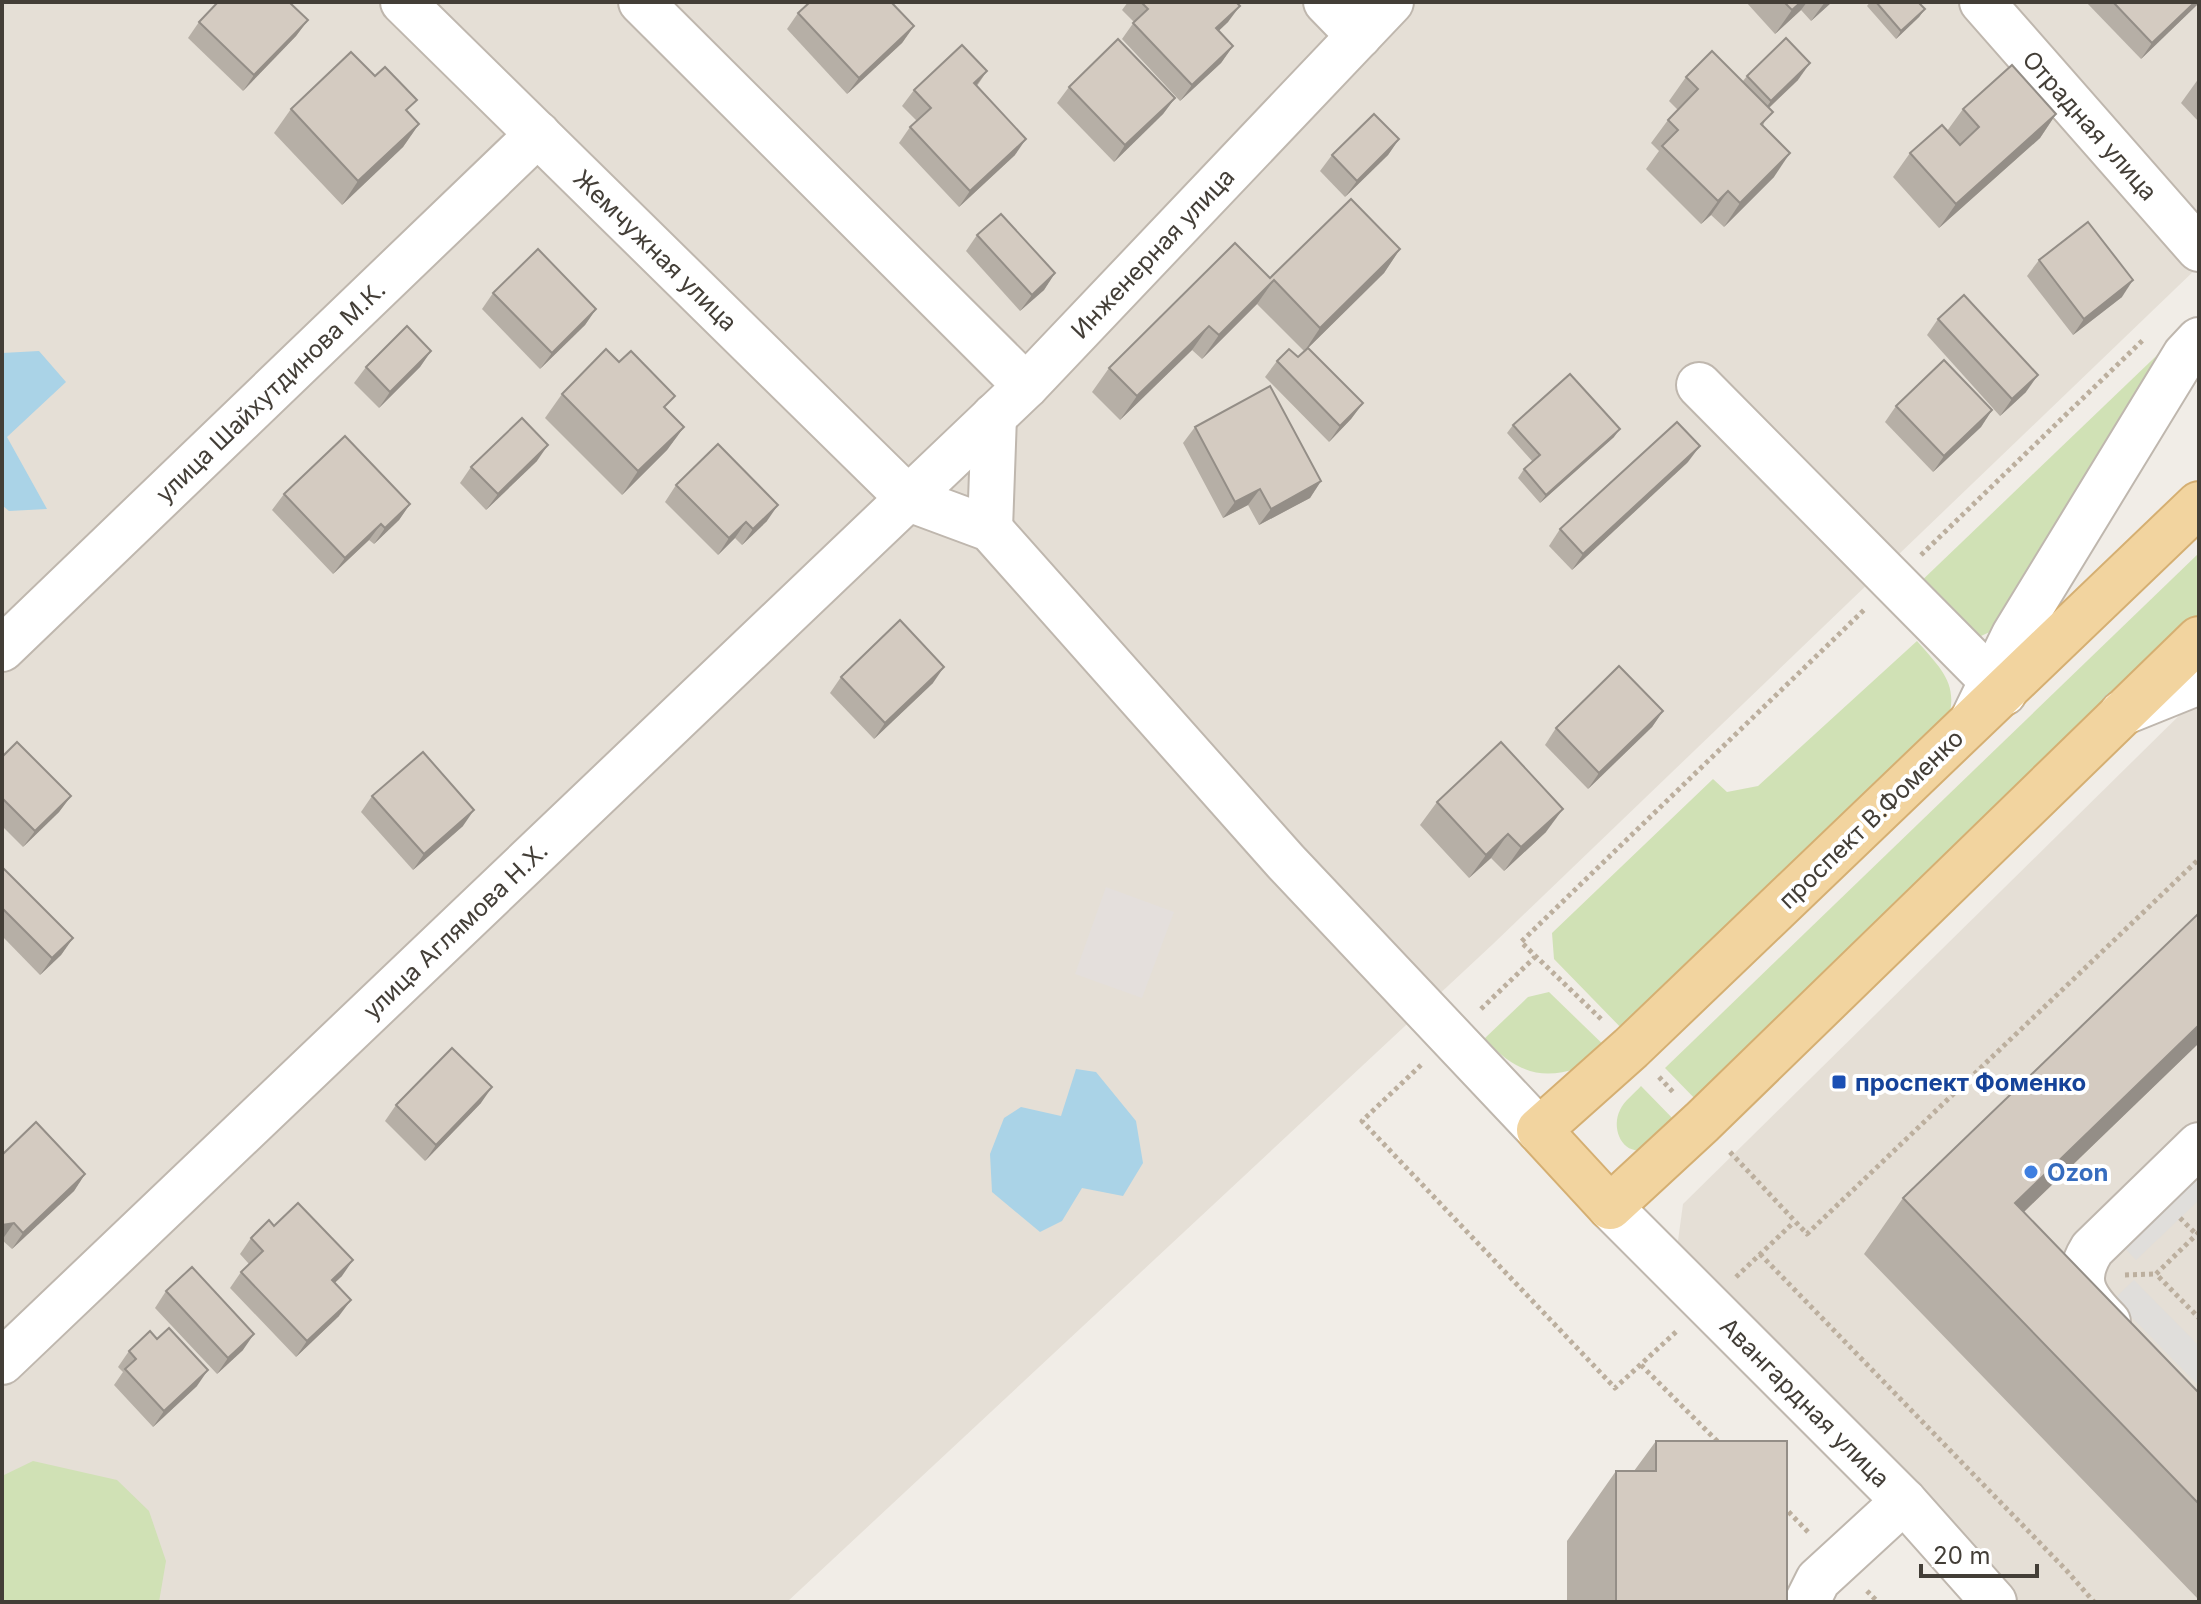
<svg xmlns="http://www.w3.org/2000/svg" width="2201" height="1604" font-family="Inter,sans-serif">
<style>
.residential{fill:#e5dfd6}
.industrial{fill:#e4dfdc}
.green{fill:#d0e1b5}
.parking{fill:#e0dedb}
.water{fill:#aad3e7}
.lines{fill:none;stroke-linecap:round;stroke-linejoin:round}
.minor-casing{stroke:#bfb7ae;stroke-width:48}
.major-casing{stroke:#d5af72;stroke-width:48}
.path{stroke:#bcaf9e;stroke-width:5;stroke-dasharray:4 4;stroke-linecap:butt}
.minor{stroke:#fff;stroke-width:44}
.major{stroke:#f2d49f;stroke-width:44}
.wall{fill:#b6afa6}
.shaded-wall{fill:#948e87}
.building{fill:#d4cbc1;stroke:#948e87;stroke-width:2}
.transit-dot{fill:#1a4fb4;stroke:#fff;stroke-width:3}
.shop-dot{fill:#3f7fe0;stroke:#fff;stroke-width:3}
.labels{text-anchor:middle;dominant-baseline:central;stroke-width:8;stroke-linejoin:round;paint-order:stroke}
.street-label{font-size:24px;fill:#433e37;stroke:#fff}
.transit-label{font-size:24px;font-weight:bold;fill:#164399;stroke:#fff;text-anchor:start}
.shop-label{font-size:24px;font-weight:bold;fill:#366cbe;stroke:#fff;text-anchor:start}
</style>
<rect width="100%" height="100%" fill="#f1ede7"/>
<g class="residential">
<polygon points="2,2 2199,2 2199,266 1493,944 787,1602 2,1602"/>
<polygon points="2199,696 2199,1602 2006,1602 1677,1248 1683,1204"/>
</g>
<polygon class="industrial" points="1106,887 1174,912 1142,998 1075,974"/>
<g class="green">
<polygon points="2199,315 2199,334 1992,631 1981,636 1972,636 1914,588"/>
<polygon points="2199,553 2199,622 1700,1104 1665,1068"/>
<path d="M1917,641C1942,670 1961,685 1946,726L1628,1035L1554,959L1552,933L1713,779L1727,792L1758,786Z"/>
<path d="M1549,992L1613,1054C1557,1079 1530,1086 1484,1039L1528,997Z"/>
<path d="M1641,1086L1680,1126C1670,1133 1660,1143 1649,1148C1624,1159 1610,1130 1620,1110C1624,1101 1634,1094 1641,1086Z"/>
<polygon points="33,1461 117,1480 149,1511 166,1561 159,1602 2,1602 2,1476"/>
</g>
<g class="parking">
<polygon points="2199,1161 2199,1200 2136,1260 2117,1240"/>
<polygon points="2134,1280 2199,1346 2199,1386 2114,1299"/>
</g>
<g class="water">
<polygon points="39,351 66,382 7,437 47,509 9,511 2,505 2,353"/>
<polygon points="1076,1069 1096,1072 1136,1121 1143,1163 1123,1196 1082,1188 1062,1221 1040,1232 992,1192 990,1154 1004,1118 1021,1107 1061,1116"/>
</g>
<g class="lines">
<defs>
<g id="minor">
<path id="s1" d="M403,2L909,499L990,529L1286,862L1539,1130"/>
<polyline points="641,2 1026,386"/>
<polyline points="1326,2 1359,36"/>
<path id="s2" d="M1982,2L2199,249"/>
<polyline points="1699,385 2004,693"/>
<polyline points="990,529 994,416"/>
<path id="s3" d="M2,649L538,134"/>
<polyline points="2122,713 2199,682"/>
<polyline points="1973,719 2014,635 2185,355 2199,340"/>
<path id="s4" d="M1610,1207L1904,1501L1994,1602"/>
<path d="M2108,1322C2084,1298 2072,1281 2092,1249L2199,1145"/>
<path id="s5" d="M2,1362L1026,386L1391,2"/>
<polyline points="1807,1602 1818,1580 1904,1501"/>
</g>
<polyline id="major" points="2199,504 1631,1048 1539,1130 1610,1207 1702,1122 2199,639"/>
</defs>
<use href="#minor" class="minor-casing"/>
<use href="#major" class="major-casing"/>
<g class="path">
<polyline points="1921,555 2144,339"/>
<polyline points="1481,1009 1535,957"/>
<polyline points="1601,1019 1521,942 1865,609"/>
<polyline points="1421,1065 1362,1121 1615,1388 1677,1331"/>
<polyline points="1659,1077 1674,1093"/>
<polyline points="1730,1152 1807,1234 2199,859"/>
<polyline points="2180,1218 2196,1234"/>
<polyline points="2199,1232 2156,1274 2199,1318"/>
<polyline points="1760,1254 2067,1571 2094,1602"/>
<polyline points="2125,1275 2156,1274"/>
<polyline points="1736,1277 1794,1222"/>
<polyline points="1641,1365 1719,1443"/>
<polyline points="1783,1506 1809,1533"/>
<polyline points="1867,1591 1878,1602"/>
</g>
<use href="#minor" class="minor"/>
<use href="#major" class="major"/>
</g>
<g class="wall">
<polygon points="1128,2 1236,2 1228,22 1218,31 1233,46 1221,63 1180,101 1122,39 1134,22 1122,10"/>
<polygon points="1746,2 1832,2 1811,21 1801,10 1775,34"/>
<polygon points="1870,2 1918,2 1925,9 1919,17 1896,39 1867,6"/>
<polygon points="2086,2 2199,2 2199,3 2141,59"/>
<polygon points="798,13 914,26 902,43 847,94 787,29"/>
<polygon points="308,20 296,36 243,91 188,38 199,22"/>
<polygon points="987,71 977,86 1015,155 959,207 899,143 910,127 917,121 902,106 914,90"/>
<polygon points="1747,76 1798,80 1769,108 1763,126 1774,177 1724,227 1711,215 1701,224 1646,169 1659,151 1651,143 1668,120 1678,110 1669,101 1686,77 1743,81"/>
<polygon points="2199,78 2199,122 2181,103"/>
<polygon points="1069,87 1175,98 1163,114 1114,162 1057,103"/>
<polygon points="291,109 408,112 419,124 403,147 342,205 274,133"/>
<polygon points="1963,109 2056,114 2040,138 1939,228 1893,177 1910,153 1947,131"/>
<polygon points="1399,139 1388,155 1345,197 1320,171 1332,155"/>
<polygon points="977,235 1055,273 1044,290 1020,311 966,251"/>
<polygon points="1400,249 1384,273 1308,348 1363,403 1351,419 1329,442 1265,377 1277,361 1298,357 1304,351 1257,304 1202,359 1192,350 1120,420 1092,392 1109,368 1270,278"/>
<polygon points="2039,260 2122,297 2073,335 2027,276"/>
<polygon points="493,293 596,309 585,325 540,369 482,309"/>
<polygon points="1938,319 2026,392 2000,416 1927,335"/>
<polygon points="431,351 420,367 379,408 354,383 366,367"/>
<polygon points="562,394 666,409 684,427 667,450 622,495 545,418"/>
<polygon points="1896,406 1992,410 1981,427 1933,472 1885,422"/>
<polygon points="1513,425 1614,437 1540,503 1518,478 1524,469 1533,462 1507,433"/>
<polygon points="1195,427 1321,481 1310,498 1259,525 1248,505 1223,518 1183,443"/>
<polygon points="537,461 486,510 460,483 471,467"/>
<polygon points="1688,462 1572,570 1549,546 1560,529"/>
<polygon points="676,485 767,521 742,545 735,538 718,555 665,502"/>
<polygon points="284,494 410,504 399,520 374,544 369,540 333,574 272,510"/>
<polygon points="841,677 933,683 874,739 830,693"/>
<polygon points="1663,711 1652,727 1588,789 1545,745 1556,728"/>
<polygon points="2,757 71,796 59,812 23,847 2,826"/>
<polygon points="372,796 463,826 413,870 361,812"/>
<polygon points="1437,802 1546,832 1504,871 1491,858 1469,878 1420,825"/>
<polygon points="2,867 73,938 61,955 40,975 2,936"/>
<polygon points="2199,913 2199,1043 2024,1212 2199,1393 2199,1600 1864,1254 1903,1198"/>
<polygon points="481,1103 425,1161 385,1121 396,1105"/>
<polygon points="2,1155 85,1174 74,1191 12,1249 2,1240"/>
<polygon points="274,1226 342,1276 334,1283 339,1316 296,1357 230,1288 241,1272 249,1264 240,1254 251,1238"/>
<polygon points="166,1291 243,1350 217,1374 155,1308"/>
<polygon points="157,1339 197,1386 153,1427 114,1385 123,1372 118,1367 129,1351"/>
<polygon points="1656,1441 1787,1602 1567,1602 1567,1541 1616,1471 1634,1471"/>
</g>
<g class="shaded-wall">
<polygon points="1801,2 1807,2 1801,10 1775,34 1792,10"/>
<polygon points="1825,2 1832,2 1811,21"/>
<polygon points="2195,2 2199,2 2199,3 2141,59 2152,43"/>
<polygon points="1240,6 1228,22 1204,45 1216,28"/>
<polygon points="1925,9 1919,17 1896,39 1901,31"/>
<polygon points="308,20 296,36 243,91 254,75"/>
<polygon points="914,26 902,43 847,94 859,78"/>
<polygon points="1233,46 1221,63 1180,101 1192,85"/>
<polygon points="1810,63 1798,80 1759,117 1771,101"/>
<polygon points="987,71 975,87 974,83"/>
<polygon points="1175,98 1163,114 1114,162 1125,145"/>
<polygon points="2056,114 2040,138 1939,228 1956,204"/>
<polygon points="419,124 403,147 342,205 358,181"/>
<polygon points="1026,139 1015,155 959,207 970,191"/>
<polygon points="1399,139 1388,155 1345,197 1357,181"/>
<polygon points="1790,153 1774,177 1724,227 1740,203"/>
<polygon points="1728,191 1711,215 1701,224 1718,201"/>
<polygon points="1400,249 1384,273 1304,352 1320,328"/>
<polygon points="1055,273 1044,290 1020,311 1032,295"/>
<polygon points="1274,280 1257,304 1202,359 1219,335"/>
<polygon points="2133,280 2122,297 2073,335 2084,319"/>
<polygon points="596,309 585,325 540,369 552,353"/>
<polygon points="1209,326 1192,350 1120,420 1137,396"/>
<polygon points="431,351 420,367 379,408 390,392"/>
<polygon points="2038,375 2026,392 2000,416 2012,399"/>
<polygon points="1363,403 1351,419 1329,442 1340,426"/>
<polygon points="1992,410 1981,427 1933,472 1944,456"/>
<polygon points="684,427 667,450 622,495 638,471"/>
<polygon points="1620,429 1614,437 1540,503 1546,495"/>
<polygon points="548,445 537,461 486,510 498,494"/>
<polygon points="1700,446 1688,462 1572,570 1583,554"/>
<polygon points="1321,481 1310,498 1259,525 1271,509"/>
<polygon points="1260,489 1248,505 1223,518 1235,502"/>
<polygon points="410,504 399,520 374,544 385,528"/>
<polygon points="778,505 767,521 742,545 753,529"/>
<polygon points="746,522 735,538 718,555 729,538"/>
<polygon points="381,524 369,540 333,574 345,558"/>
<polygon points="944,667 933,683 874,739 885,723"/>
<polygon points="1663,711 1652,727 1588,789 1599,773"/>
<polygon points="71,796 59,812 23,847 35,831"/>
<polygon points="1563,809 1546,832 1504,871 1521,847"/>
<polygon points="474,810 463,826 413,870 424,854"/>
<polygon points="1508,834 1491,858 1469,878 1486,855"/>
<polygon points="73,938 61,955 40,975 52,958"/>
<polygon points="2199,1025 2199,1043 1976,1258 2015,1203"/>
<polygon points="492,1087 481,1103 425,1161 436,1145"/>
<polygon points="85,1174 74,1191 12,1249 23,1233"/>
<polygon points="14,1223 2,1240 2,1225"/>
<polygon points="353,1260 342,1276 320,1297 332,1280"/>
<polygon points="351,1300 339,1316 296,1357 307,1341"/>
<polygon points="254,1334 243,1350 217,1374 228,1358"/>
<polygon points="208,1370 197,1386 153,1427 164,1411"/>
</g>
<g class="building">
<polygon points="218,2 289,2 308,20 254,75 199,22"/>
<polygon points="810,2 891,2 914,26 859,78 798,13"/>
<polygon points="1141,2 1236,2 1240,6 1216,28 1233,46 1192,85 1133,23 1148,9"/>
<polygon points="1784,2 1801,2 1792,10"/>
<polygon points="1876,2 1918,2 1925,9 1901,31"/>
<polygon points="2113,2 2195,2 2152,43"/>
<polygon points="1786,38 1810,63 1771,101 1747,76"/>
<polygon points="1118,39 1175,98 1125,145 1069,87"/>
<polygon points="962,45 987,71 974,83 1026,139 970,191 910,127 931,108 914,90"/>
<polygon points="1712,51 1773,112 1761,124 1790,153 1740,203 1728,191 1718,201 1662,146 1678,130 1668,120 1698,89 1686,77"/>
<polygon points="351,52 375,76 385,67 417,100 406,110 419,124 358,181 291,109"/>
<polygon points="2012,65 2056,114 1956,204 1910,153 1942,125 1960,145 1979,127 1963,109"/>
<polygon points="1374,114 1399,139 1357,181 1332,155"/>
<polygon points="1351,199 1400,249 1320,328 1274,280 1219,335 1209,326 1137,396 1109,368 1235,243 1270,278"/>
<polygon points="1001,214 1055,273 1032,295 977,235"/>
<polygon points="2088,222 2133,280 2084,319 2039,260"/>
<polygon points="538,249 596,309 552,353 493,293"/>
<polygon points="1964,295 2038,375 2012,399 1938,319"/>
<polygon points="407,326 431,351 390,392 366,367"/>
<polygon points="1308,348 1363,403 1340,426 1277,361 1289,349 1298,357"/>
<polygon points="606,349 619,362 631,351 675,396 664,407 684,427 638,471 562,394"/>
<polygon points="1944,360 1992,410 1944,456 1896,406"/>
<polygon points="1570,374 1620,429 1546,495 1524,469 1540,455 1513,425"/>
<polygon points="1270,386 1321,481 1271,509 1260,489 1235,502 1195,427"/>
<polygon points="522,418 548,445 498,494 471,467"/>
<polygon points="1677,422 1700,446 1583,554 1560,529"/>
<polygon points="345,436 410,504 385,528 381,524 345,558 284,494"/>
<polygon points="718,444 778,505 753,529 746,522 729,538 676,485"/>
<polygon points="900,620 944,667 885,723 841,677"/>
<polygon points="1619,666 1663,711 1599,773 1556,728"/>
<polygon points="17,742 71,796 35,831 2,798 2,757"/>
<polygon points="1501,742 1563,809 1521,847 1508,834 1486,855 1437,802"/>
<polygon points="423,752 474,810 424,854 372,796"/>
<polygon points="2,867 73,938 52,958 2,908"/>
<polygon points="2199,913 2199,1025 2015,1203 2199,1393 2199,1504 1903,1198"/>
<polygon points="452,1048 492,1087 436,1145 396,1105"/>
<polygon points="36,1122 85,1174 23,1233 14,1223 2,1225 2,1155"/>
<polygon points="298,1203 353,1260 332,1280 351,1300 307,1341 241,1272 263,1251 251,1238 269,1220 274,1226"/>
<polygon points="192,1267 254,1334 228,1358 166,1291"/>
<polygon points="169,1328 208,1370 164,1411 125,1369 136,1359 129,1351 150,1331 157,1339"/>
<polygon points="1656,1441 1787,1441 1787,1602 1616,1602 1616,1471 1656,1471"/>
</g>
<rect class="transit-dot" x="1831" y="1074" width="16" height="16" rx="4"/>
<circle class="shop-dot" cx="2031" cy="1172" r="8"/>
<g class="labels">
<g class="street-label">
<text stroke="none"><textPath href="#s2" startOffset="164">Отрадная улица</textPath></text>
<text stroke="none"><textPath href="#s1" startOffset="354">Жемчужная улица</textPath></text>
<text stroke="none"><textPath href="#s5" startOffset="1598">Инженерная улица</textPath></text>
<text stroke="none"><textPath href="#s3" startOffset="372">улица Шайхутдинова М.К.</textPath></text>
<text transform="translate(1871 819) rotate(-44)">проспект В.Фоменко</text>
<text stroke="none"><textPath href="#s5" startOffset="626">улица Аглямова Н.Х.</textPath></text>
<text stroke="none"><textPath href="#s4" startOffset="276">Авангардная улица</textPath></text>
</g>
<g class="transit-label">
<text x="1855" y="1082">проспект Фоменко</text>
</g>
<g class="shop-label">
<text x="2047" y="1172">Ozon</text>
</g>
</g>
<rect width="2201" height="1604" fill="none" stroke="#433e37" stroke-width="8"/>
<path d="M1921 1564v12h116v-12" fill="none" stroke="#433e37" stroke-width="4"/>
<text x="1933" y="1564" font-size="24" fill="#433e37" stroke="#ffffff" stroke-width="6" paint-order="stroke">20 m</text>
</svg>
